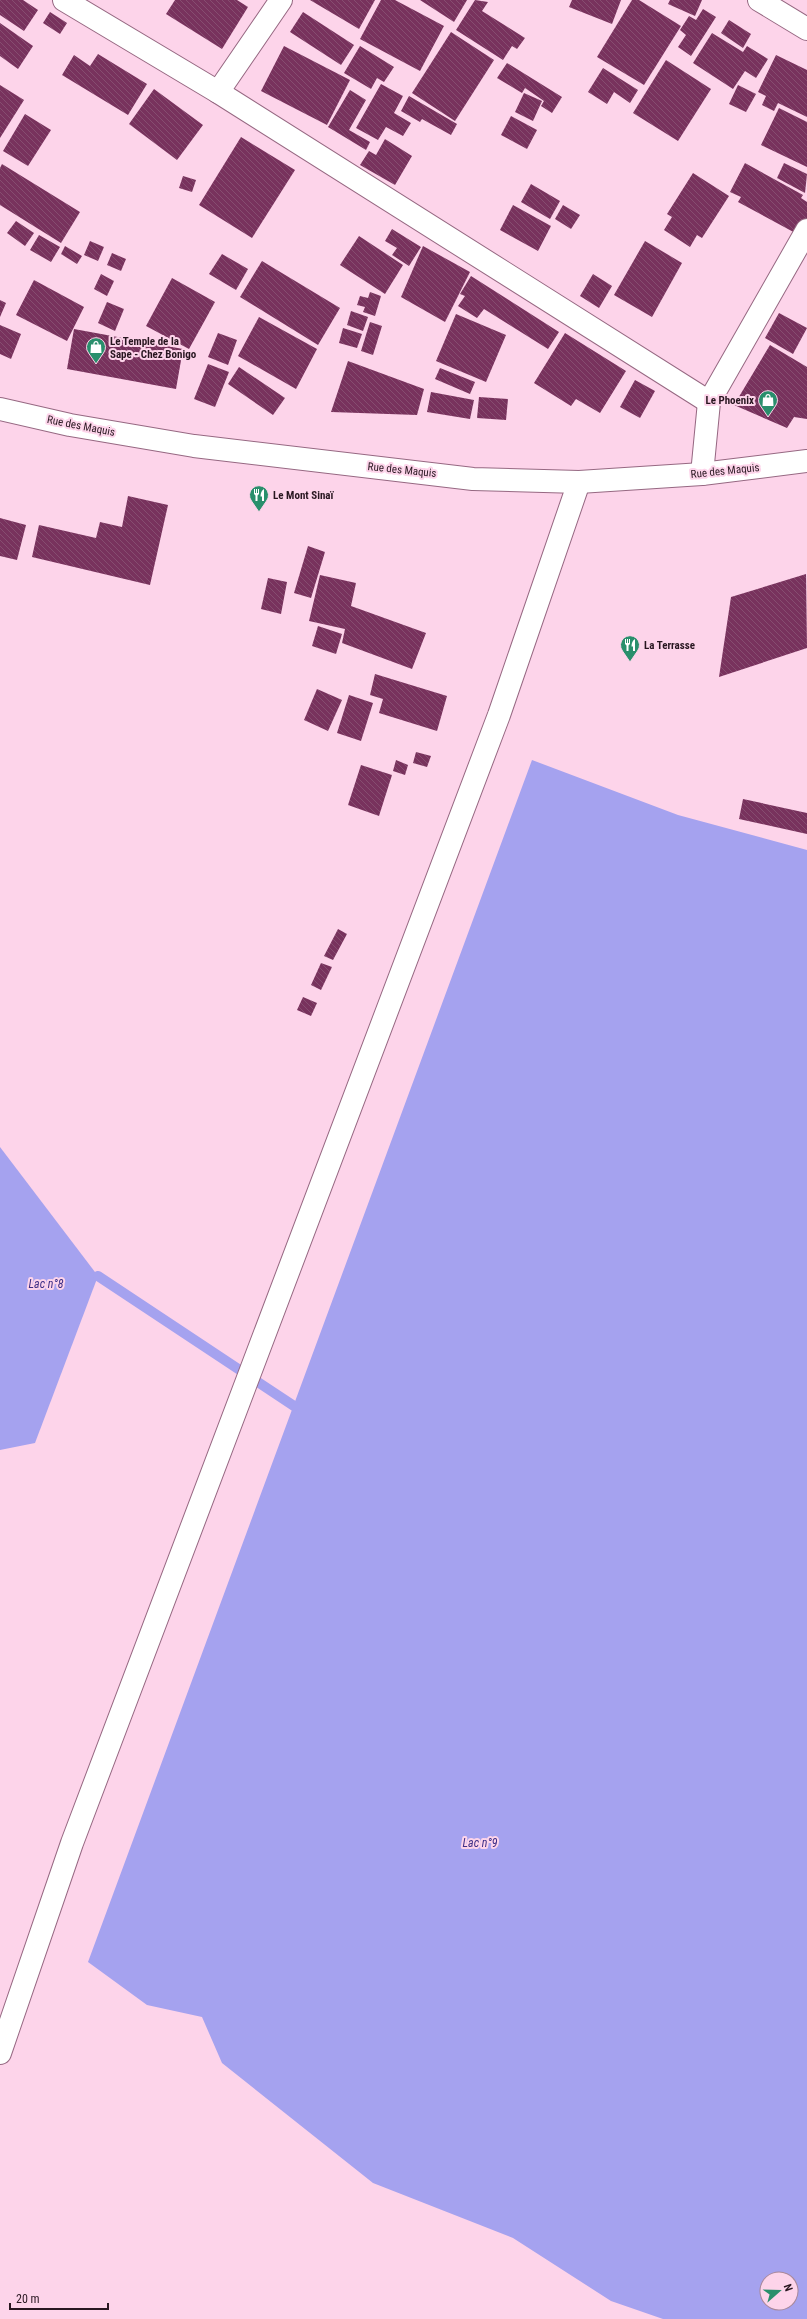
<svg xmlns="http://www.w3.org/2000/svg" width="807" height="2319" font-family="'Roboto Condensed',sans-serif">
<style>
.water{fill:#a5a2ef;fill-rule:evenodd}
.lines{fill:none;stroke-linecap:round;stroke-linejoin:round}
.stream{stroke:#a5a2ef;stroke-width:10}
.building{fill:url(#building-back-hatch)}
.street-casing{stroke:#966882;stroke-width:24}
.secondary-casing{stroke:#966882;stroke-width:24}
.street{stroke:#fff;stroke-width:22}
.secondary{stroke:#fff;stroke-width:22}
.labels{text-anchor:middle;dominant-baseline:central;stroke-width:4;stroke-linejoin:round;paint-order:stroke}
.poi-label{font-size:11px;font-weight:bold;fill:#281620;stroke:#fdd4ea;text-anchor:start}
.street-label{font-size:11px;fill:#281620;stroke:#fdd4ea}
.water-label{font-size:12px;font-style:italic;fill:#3d2e86;stroke:#fdd4ea}
</style>
<defs>
<pattern id="building-back-hatch" width="6" height="6" patternUnits="userSpaceOnUse"><rect width="6" height="6" fill="#78325d"/><path d="M-1 5l2 2M0 0l6 6M5-1l2 2" fill="none" stroke="#864d70"/></pattern>
</defs>
<rect width="100%" height="100%" fill="#fdd4ea"/>
<g class="water">
<path d="M532,760L678,815L807,850V2319H663L611,2301L513,2238L373,2183L222,2063L202,2017L147,2005L88,1962ZM767,2279H791V2303H767Z"/>
<polygon points="0,1147 98,1276 35,1443 0,1450"/>
</g>
<g class="lines">
<polyline class="stream" points="98,1276 294,1406"/>
</g>
<g class="building">
<polygon points="0,0 23,0 38,10 24,31 0,15"/>
<polygon points="175,0 237,0 248,7 222,49 166,14"/>
<polygon points="310,0 375,0 359,29"/>
<polygon points="381,0 395,0 444,26 420,71 360,39"/>
<polygon points="420,0 467,0 454,22"/>
<polygon points="475,0 488,2 482,11 525,38 517,49 512,46 503,60 456,30"/>
<polygon points="572,0 621,0 612,24 569,7"/>
<polygon points="632,0 639,0 681,26 644,85 597,57"/>
<polygon points="670,0 702,0 695,16 668,4"/>
<polygon points="703,9 716,17 691,56 678,47 686,35 680,30 689,16 696,20"/>
<polygon points="50,12 67,23 60,34 43,23"/>
<polygon points="303,12 354,45 341,65 290,32"/>
<polygon points="729,20 751,34 743,48 721,33"/>
<polygon points="0,23 33,46 18,69 0,56"/>
<polygon points="451,32 494,60 455,121 412,93"/>
<polygon points="712,33 743,52 747,46 768,59 756,78 745,71 733,89 693,63"/>
<polygon points="284,46 350,80 327,125 261,91"/>
<polygon points="360,46 394,67 384,82 377,78 371,89 344,73"/>
<polygon points="98,54 147,84 128,115 62,75 74,55 90,66"/>
<polygon points="776,55 807,70 807,117 778,103 774,111 762,105 766,96 758,92"/>
<polygon points="666,60 711,89 678,141 633,113"/>
<polygon points="507,63 562,97 552,113 541,106 544,101 525,88 522,93 497,78"/>
<polygon points="603,68 638,90 630,103 614,92 607,104 588,92"/>
<polygon points="381,84 403,96 394,113 411,123 403,136 386,127 378,140 356,128"/>
<polygon points="0,85 24,100 0,138"/>
<polygon points="738,85 756,94 746,112 729,104"/>
<polygon points="154,89 203,125 177,160 129,124"/>
<polygon points="350,90 366,100 349,130 370,142 366,150 328,127"/>
<polygon points="524,93 542,101 533,121 515,112"/>
<polygon points="409,96 457,124 451,135 422,119 420,122 401,111"/>
<polygon points="779,108 807,122 807,167 761,145"/>
<polygon points="25,114 51,130 28,166 3,151"/>
<polygon points="511,116 537,130 527,149 501,135"/>
<polygon points="241,137 295,170 252,238 199,205"/>
<polygon points="385,139 412,156 395,185 360,165 369,151 376,155"/>
<polygon points="745,163 803,195 801,198 807,202 807,219 799,235 738,202 741,197 730,192"/>
<polygon points="784,163 807,174 805,193 777,178"/>
<polygon points="2,164 80,212 61,243 0,205 0,168"/>
<polygon points="693,173 729,196 702,238 697,235 690,247 664,230 672,217 667,214"/>
<polygon points="183,176 196,180 192,192 179,188"/>
<polygon points="531,184 560,201 550,219 521,202"/>
<polygon points="513,205 551,226 538,251 500,230"/>
<polygon points="563,205 580,215 571,229 555,219"/>
<polygon points="16,221 34,233 25,246 7,233"/>
<polygon points="392,229 421,247 409,266 392,255 397,248 385,241"/>
<polygon points="39,235 60,247 51,262 30,250"/>
<polygon points="359,236 403,265 385,294 340,265"/>
<polygon points="90,241 104,247 98,261 84,255"/>
<polygon points="645,241 682,263 652,317 614,295"/>
<polygon points="65,246 82,256 77,264 61,254"/>
<polygon points="423,246 470,272 445,322 401,297"/>
<polygon points="112,253 126,259 121,271 107,265"/>
<polygon points="222,254 248,269 236,290 209,274"/>
<polygon points="262,261 340,308 318,345 240,297"/>
<polygon points="101,274 114,281 107,296 94,289"/>
<polygon points="593,274 612,286 599,308 580,296"/>
<polygon points="471,276 559,332 548,349 484,309 477,318 458,306 465,296 460,294"/>
<polygon points="172,278 215,302 189,349 146,326"/>
<polygon points="34,280 84,307 67,341 16,315"/>
<polygon points="370,292 381,296 375,316 363,312 365,307 357,305 360,296 368,298"/>
<polygon points="0,300 6,303 0,317"/>
<polygon points="107,302 124,309 115,331 98,323"/>
<polygon points="351,311 368,317 363,331 347,325"/>
<polygon points="779,313 807,328 793,354 765,338"/>
<polygon points="456,314 506,335 486,382 436,361"/>
<polygon points="259,317 317,349 296,389 238,356"/>
<polygon points="370,322 382,326 373,355 361,351"/>
<polygon points="0,325 21,334 11,359 0,354"/>
<polygon points="343,328 362,334 357,348 339,343"/>
<polygon points="74,329 183,349 176,389 67,369"/>
<polygon points="218,333 237,340 228,365 208,357"/>
<polygon points="565,333 626,371 600,413 576,399 571,406 534,383"/>
<polygon points="770,345 807,367 807,419 794,417 787,428 734,405"/>
<polygon points="348,361 424,389 417,415 331,412"/>
<polygon points="208,364 229,372 215,407 194,399"/>
<polygon points="239,367 285,398 273,415 228,384"/>
<polygon points="440,368 475,382 470,394 435,379"/>
<polygon points="635,380 655,391 640,418 620,407"/>
<polygon points="431,392 474,400 470,419 427,412"/>
<polygon points="479,397 508,399 506,420 477,418"/>
<polygon points="128,496 168,505 150,585 32,557 39,525 96,538 100,522 122,527"/>
<polygon points="0,518 26,525 17,560 0,556"/>
<polygon points="308,546 325,552 311,598 294,593"/>
<polygon points="806,574 807,648 719,677 731,597"/>
<polygon points="320,575 356,583 351,606 426,633 412,669 342,643 345,629 309,621"/>
<polygon points="268,578 287,582 281,614 261,609"/>
<polygon points="318,626 342,634 336,654 312,646"/>
<polygon points="375,674 447,696 437,731 379,713 383,699 370,695"/>
<polygon points="317,689 342,700 328,731 304,720"/>
<polygon points="349,695 373,703 361,741 337,733"/>
<polygon points="416,752 431,756 427,767 413,763"/>
<polygon points="396,760 408,765 405,775 393,771"/>
<polygon points="361,765 392,775 379,816 348,805"/>
<polygon points="743,799 807,813 807,834 739,819"/>
<polygon points="338,929 347,934 333,960 324,956"/>
<polygon points="321,963 332,967 321,990 311,985"/>
<polygon points="303,997 317,1003 311,1016 297,1010"/>
</g>
<g class="lines">
<defs>
<g id="street">
<polyline points="64,0 218,92 709,402"/>
<polyline points="218,92 281,0"/>
<polyline points="702,474 709,402 807,230"/>
</g>
<g id="secondary">
<polyline points="759,0 807,29"/>
<polyline points="0,409 70,425 194,446 473,479 579,482 702,474 807,461"/>
<polyline points="0,2053 72,1843 499,715 579,482"/>
</g>
</defs>
<use href="#street" class="street-casing"/>
<use href="#secondary" class="secondary-casing"/>
<use href="#street" class="street"/>
<use href="#secondary" class="secondary"/>
</g>
<defs>
<symbol id="shop-pin" viewBox="-11 -11 22 30"><path d="M0 17L-7.5 6A9.5 9.5 0 1 1 7.5 6Z" fill="#298f6c" stroke="#fdd4ea"/><path d="M-5-2.5h2.3a2.7 3.5 0 0 1 5.4 0H5L5.5 6h-11ZM-1.5-2.5h3a1.5 2.3 0 0 0-3 0Z" fill="#fff"/></symbol>
<symbol id="restaurant-pin" viewBox="-11 -11 22 30"><path d="M0 17L-7.5 6A9.5 9.5 0 1 1 7.5 6Z" fill="#298f6c" stroke="#fdd4ea"/><path d="M-5-6h1v4h1v-4h1v4h1v-4h1v5L-1.5 .5V6h-2V.5L-5-1ZM5-6V6H3V1.5H1.5Q1.5-4 5-6Z" fill="#fff"/></symbol>
</defs>
<g fill-rule="evenodd">
<use href="#shop-pin" x="85" y="336" width="22" height="30"/>
<use href="#shop-pin" x="757" y="389" width="22" height="30"/>
<use href="#restaurant-pin" x="248" y="484" width="22" height="30"/>
<use href="#restaurant-pin" x="619" y="634" width="22" height="30"/>
</g>
<g class="labels">
<g class="poi-label">
<text x="110" y="341">Le Temple de la<tspan x="110" dy="13">Sape - Chez Bonigo</tspan></text>
<text x="754" y="400" text-anchor="end">Le Phoenix</text>
<text x="273" y="495">Le Mont Sinaï</text>
<text x="644" y="645">La Terrasse</text>
</g>
<g class="street-label">
<text transform="translate(81 426) rotate(11)">Rue des Maquis</text>
<text transform="translate(402 470) rotate(6)">Rue des Maquis</text>
<text transform="translate(725 471) rotate(-6)">Rue des Maquis</text>
</g>
<g class="water-label">
<text x="46" y="1284">Lac n°8</text>
<text x="480" y="1843">Lac n°9</text>
</g>
</g>
<g transform="translate(779 2291) rotate(70)"><circle r="19" fill="#fdd4ea" stroke="#a88899"/>
<path d="M0-3L7 15L0 10L-7 15Z" fill="#298f6c"/>
<text y="-6" font-size="11" font-weight="bold" text-anchor="middle" fill="#281620">N</text>
</g>
<path d="M10 2303v6h98v-6" fill="none" stroke="#281620" stroke-width="2"/>
<text x="16" y="2303" font-size="12" fill="#281620" stroke="#fdd4ea" stroke-width="3" paint-order="stroke">20 m</text>
</svg>
